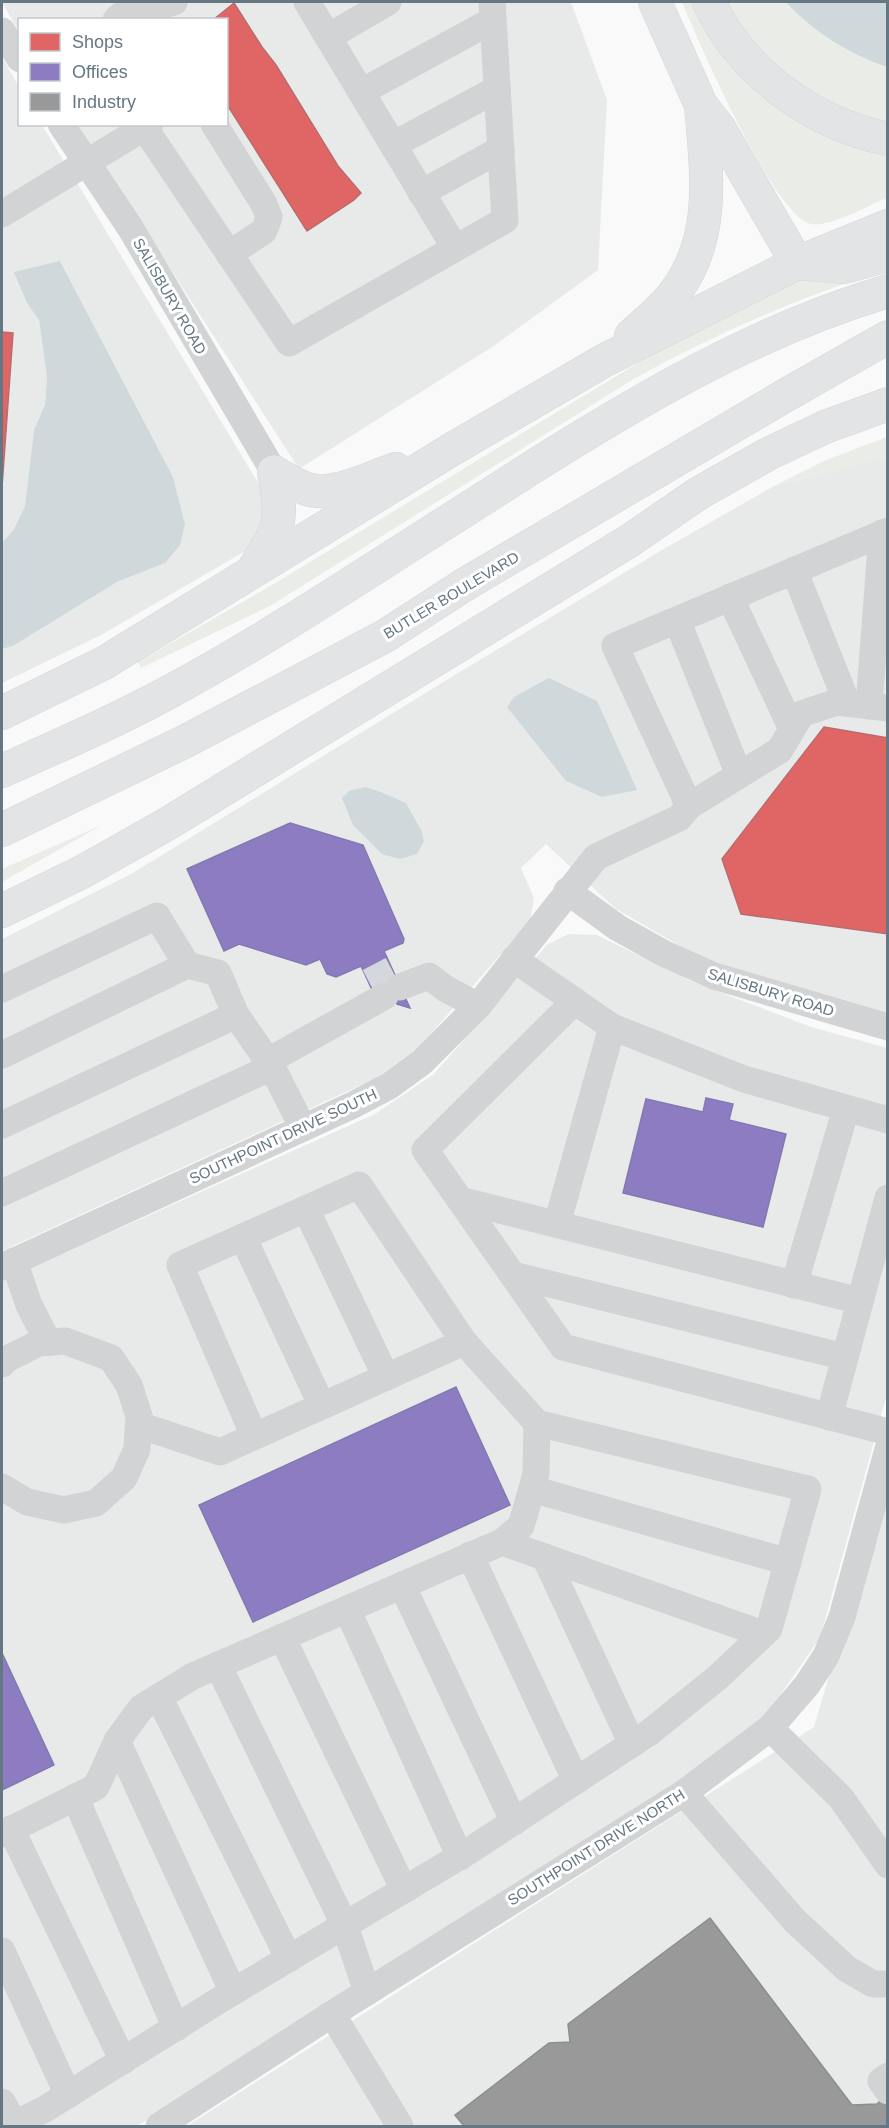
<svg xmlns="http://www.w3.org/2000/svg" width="889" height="2128" font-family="Arial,sans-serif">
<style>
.built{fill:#e8e9e9}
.green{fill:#e9ece7}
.water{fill:#cfd8da}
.shops{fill:#e06666;stroke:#bb6b6f;stroke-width:1.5}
.offices{fill:#8e7cc3;stroke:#817ab0;stroke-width:1.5}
.industry{fill:#999;stroke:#898f92;stroke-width:1.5}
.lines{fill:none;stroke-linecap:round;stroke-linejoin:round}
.minor-tunnel{stroke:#d4d8dc;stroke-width:27;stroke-dasharray:27 14;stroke-linecap:butt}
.major-casing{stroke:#d5d6d7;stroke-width:34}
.highway-casing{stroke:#d5d7d7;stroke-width:34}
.minor{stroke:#d1d3d4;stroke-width:27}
.major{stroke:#e3e4e5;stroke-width:33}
.highway{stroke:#e3e4e5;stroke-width:33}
.labels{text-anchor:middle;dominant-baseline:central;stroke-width:6;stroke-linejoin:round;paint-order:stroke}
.street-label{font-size:15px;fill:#647783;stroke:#fff}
</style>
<rect width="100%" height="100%" fill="#f9f9f9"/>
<g class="built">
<polygon points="2,2 571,2 607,100 598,270 492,347 299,469 78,125 226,124 226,20 20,20 19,32"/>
<polygon points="2,57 19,87 20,124 42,125 271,504 254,546 101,635 2,683 2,649 13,646 117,582 165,563 185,524 173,477 60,261 27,303 39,320 47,377 45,405 34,430 25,506 14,529 2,543"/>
<polygon points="887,457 887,1018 710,963 616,909 546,844 521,868 534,898 530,921 419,1047 376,1078 2,1251 2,939 131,874 445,681 662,550 774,486"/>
<polygon points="568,934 597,935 693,982 811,1027 887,1048 887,1394 820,1638 773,1705 732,1747 137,2126 2,2126 2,1281 375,1114 434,1074 547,945"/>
<polygon points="887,1479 887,2126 187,2126 814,1727"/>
</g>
<g class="green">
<path d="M682,2H693L701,19L887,151V198C869,205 829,228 811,224C774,217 698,40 682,2Z"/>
<path d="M722,2H786C812,31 850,55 887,67V127L872,124L781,78Z"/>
<path d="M805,277L861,278C781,305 706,339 632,380L270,606L141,668L138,662L272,585L661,349Z"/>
<polygon points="887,437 887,457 774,486 824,461"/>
<polygon points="102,825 2,882 2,869"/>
</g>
<g class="water">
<path d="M786,2H887V67C850,55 812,31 786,2Z"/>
<polygon points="60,261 173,477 185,524 180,545 165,563 117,582 13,646 2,649 2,543 14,529 25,506 34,430 45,405 47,377 39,320 27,303 14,272"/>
<polygon points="549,678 597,701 637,790 602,797 566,781 507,707 514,697"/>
<polygon points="365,787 378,791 406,803 422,832 424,841 417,854 400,859 382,854 353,825 342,798 349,791"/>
</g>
<g class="shops">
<polygon points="234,3 262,47 276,65 338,166 361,193 354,200 307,231 226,103 226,20 213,20"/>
<polygon points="2,332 13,333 2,487"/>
<polygon points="824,727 888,738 888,934 741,914 722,859"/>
</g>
<g class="offices">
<polygon points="290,823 363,845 404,939 403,943 384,951 410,1008 397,1004 394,999 373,992 361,966 336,977 327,974 320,959 306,965 239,944 224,951 187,869"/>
<polygon points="706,1098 733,1104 729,1120 786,1134 763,1227 623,1193 646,1099 703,1112"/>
<polygon points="456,1387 510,1505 253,1622 199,1505"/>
<polygon points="2,1653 54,1765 2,1790"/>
</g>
<polygon class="industry" points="710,1918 852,2105 877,2104 883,2098 888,2104 888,2126 464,2126 455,2115 549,2043 570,2042 568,2024"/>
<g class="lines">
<polyline class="minor-tunnel" points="369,982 392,970"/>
<defs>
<polyline id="major" points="797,263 888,226"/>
<g id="highway">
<polyline points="655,2 701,105 719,128 797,263"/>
<path d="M709,2C741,72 813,124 888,139"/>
<polyline points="797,263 845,267 888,255"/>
<path d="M631,336C646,322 664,308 676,291C717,236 706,169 701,105"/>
<path d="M274,472C284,478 295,485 307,489C333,498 371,477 396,469"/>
<path d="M253,570C280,527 284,523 274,472"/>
<polyline points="2,713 104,663 454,448 605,360 797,263"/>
<path d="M2,771C58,746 116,721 171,691C260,643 346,586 431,532C576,440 722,340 888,291"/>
<polyline points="2,830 186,741 385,636 464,585 786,395 888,337"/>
<polyline points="2,911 82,872 167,824 629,541 699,493 768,454 825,427 888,404"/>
</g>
</defs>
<use href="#major" class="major-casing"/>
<use href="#highway" class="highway-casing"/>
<g class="minor">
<polyline points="307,2 328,37 388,2"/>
<path d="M116,20C129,4 156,9 174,2"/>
<polyline points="2,31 20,59"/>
<polyline points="328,37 455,248"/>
<polyline points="361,92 493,20"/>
<polyline points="61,124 131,229 274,472"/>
<polyline points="142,124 289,343 505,220 492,2"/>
<polyline points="214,124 264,204 269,217 264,231 229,254"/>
<polyline points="393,145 497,89"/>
<polyline points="421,193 501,149"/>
<polyline points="2,214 150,124"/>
<polyline points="794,570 847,703"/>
<polyline points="730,597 792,729"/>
<polyline points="677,620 739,775"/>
<polyline points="869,706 882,533"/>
<polyline points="689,806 615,646 888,531"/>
<polyline points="567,891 618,928 663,953 714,976 888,1027"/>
<polyline points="514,959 612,1027 744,1079 888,1120"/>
<polyline points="400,987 429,976 446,989 478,1006"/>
<polyline points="2,989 157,916 187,965 218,973 236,1015 272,1067 303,1128"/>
<polyline points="575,1001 425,1150 563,1347 888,1432"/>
<polyline points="2,1055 187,965"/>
<polyline points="268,1061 385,996"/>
<polyline points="2,1125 236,1015"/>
<polyline points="2,1193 272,1067"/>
<polyline points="460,1200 860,1301"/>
<polyline points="306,1209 386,1377"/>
<polyline points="557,1224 612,1027"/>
<polyline points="243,1237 322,1406"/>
<polyline points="14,1261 29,1305 48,1342"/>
<polyline points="2,1267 353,1105 389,1086 422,1062 478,1006 596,857 679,818 689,806 780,750 801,714 837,702 888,708"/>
<polyline points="513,1275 845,1357"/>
<polyline points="794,1285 846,1109"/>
<polyline points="2,1364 3,1361 39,1343 65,1341 111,1358 129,1385 139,1416 137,1449 124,1478 96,1503 64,1510 27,1502 2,1487"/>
<polyline points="829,1417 888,1198"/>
<polyline points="139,1425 220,1452 464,1342 359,1185 180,1265 254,1436"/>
<polyline points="532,1489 788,1562"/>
<polyline points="502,1542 763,1634"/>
<polyline points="470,1555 576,1781"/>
<polyline points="545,1557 632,1744"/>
<polyline points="402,1585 514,1822"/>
<polyline points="347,1609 460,1857"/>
<polyline points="282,1637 404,1890"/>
<polyline points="218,1665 345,1926 367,1992"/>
<polyline points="159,1697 289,1959"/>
<polyline points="770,1728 841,1798 888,1865"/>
<polyline points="117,1741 233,1992"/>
<polyline points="684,1793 795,1921 847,1969 873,1984 888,1984"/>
<polyline points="75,1797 176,2028"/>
<polyline points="11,1829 123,2061"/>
<polyline points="2,1834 96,1787 117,1741 141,1708 193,1676 502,1542 521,1526 532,1489 536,1473 537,1423"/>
<polyline points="2,1951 68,2095"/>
<polyline points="332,2014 400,2126"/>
<polyline points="888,2076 881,2081 888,2091"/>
<polyline points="2,2102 15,2124 45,2109 226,1996 469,1851 650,1732 717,1678 769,1629 808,1489 537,1423 464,1342"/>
<polyline points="159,2126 332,2014 684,1793 770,1728 807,1685 826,1656 842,1617 888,1449"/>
</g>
<use href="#major" class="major"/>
<use href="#highway" class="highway"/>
</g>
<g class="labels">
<g class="street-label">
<text transform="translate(170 296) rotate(60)">SALISBURY ROAD</text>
<text transform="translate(451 595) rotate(-31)">BUTLER BOULEVARD</text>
<text transform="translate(771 992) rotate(17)">SALISBURY ROAD</text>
<text transform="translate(283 1136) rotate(-25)">SOUTHPOINT DRIVE SOUTH</text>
<text transform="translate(596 1847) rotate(-32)">SOUTHPOINT DRIVE NORTH</text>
</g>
</g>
<rect width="889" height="2128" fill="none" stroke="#647783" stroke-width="6"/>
<rect x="18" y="18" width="210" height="108" fill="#ffffff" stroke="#c1c9cd" stroke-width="1.5"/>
<rect x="30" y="33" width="30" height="18" fill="#e06666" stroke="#c1c9cd" stroke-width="1.5"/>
<text x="72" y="48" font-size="18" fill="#647783">Shops</text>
<rect x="30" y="63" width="30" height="18" fill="#8e7cc3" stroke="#c1c9cd" stroke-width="1.5"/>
<text x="72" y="78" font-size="18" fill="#647783">Offices</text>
<rect x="30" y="93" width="30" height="18" fill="#999999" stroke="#c1c9cd" stroke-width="1.5"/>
<text x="72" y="108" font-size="18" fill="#647783">Industry</text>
</svg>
